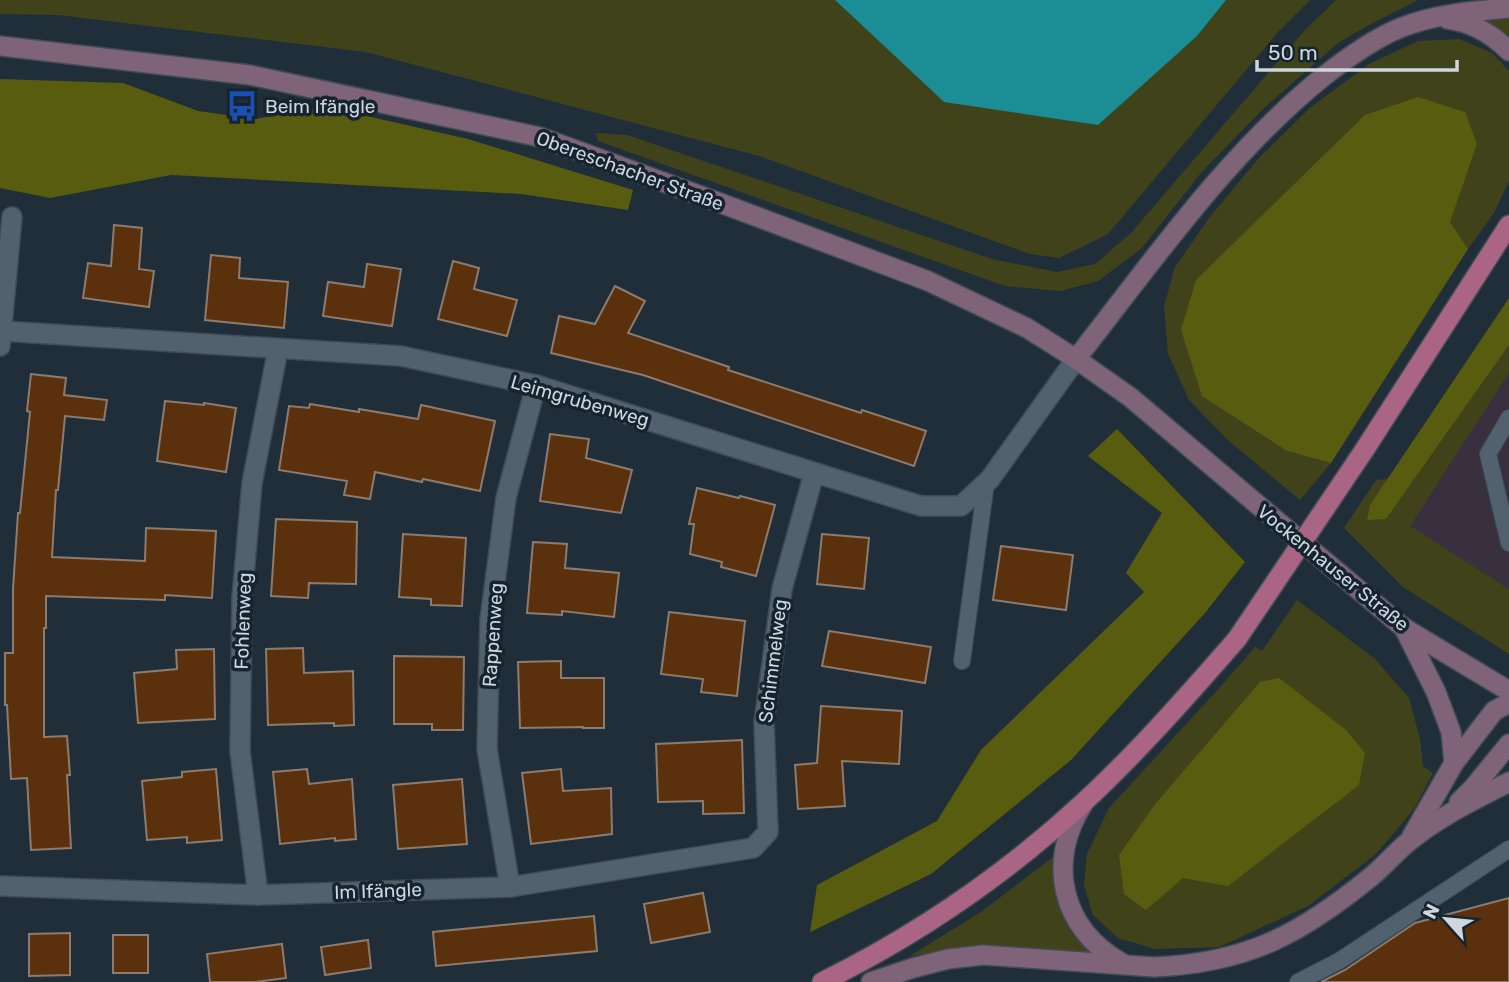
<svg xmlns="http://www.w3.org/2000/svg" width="1509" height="982" font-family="Rubik,sans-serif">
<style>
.industrial{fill:#382f3f}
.green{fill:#40431a}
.forest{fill:#585c0f}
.water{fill:#1b8e95}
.building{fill:#5a310c;stroke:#8c7b6f;stroke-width:2}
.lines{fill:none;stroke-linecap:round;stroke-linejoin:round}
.service-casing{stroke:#404c55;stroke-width:18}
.minor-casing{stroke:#404c55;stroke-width:22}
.secondary-casing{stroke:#404c55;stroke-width:22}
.primary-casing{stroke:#404c55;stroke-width:22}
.service{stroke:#52616e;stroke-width:16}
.minor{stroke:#52616e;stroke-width:19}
.secondary{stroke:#7e6379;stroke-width:19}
.primary{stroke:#aa6584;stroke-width:19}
.primary-bridge-casing{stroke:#404c55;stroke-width:22;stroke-linecap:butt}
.primary-bridge{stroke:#aa6584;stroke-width:19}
.labels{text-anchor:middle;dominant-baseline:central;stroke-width:7;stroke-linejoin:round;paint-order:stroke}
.poi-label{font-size:19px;fill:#ced6de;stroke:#16242f;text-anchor:start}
.street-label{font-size:19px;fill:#ced6de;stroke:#16242f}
</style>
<rect width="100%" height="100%" fill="#202e39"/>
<polygon class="industrial" points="1509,373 1509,589 1409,526"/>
<g class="green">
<polygon points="0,0 835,0 944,102 1197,36 1226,0 1310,0 1278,32 1108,234 1059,258 1030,254 759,156 366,52 58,15 0,14"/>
<polygon points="1336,0 1418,0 1365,27 1338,43 1264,108 1200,174 1142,248 1098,281 1061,291 1005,286 598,141 596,133 627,135 992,259 1057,272 1095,264 1131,233 1303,32"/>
<polygon points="1509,15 1509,35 1476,18"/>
<polygon points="1459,39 1492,53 1509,71 1509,181 1494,213 1468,249 1449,222 1477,144 1287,451 1331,463 1300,500 1230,442 1189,400 1168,354 1164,306 1175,267 1209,218 1258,159 1311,107 1369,64 1418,41"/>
<polygon points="1509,345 1509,373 1410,526 1509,589 1509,654 1403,587 1344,528 1376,480 1388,479 1370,505 1386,519"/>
<polygon points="1297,600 1375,659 1409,698 1420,739 1423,766 1433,773 1414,809 1376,854 1308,906 1219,947 1155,949 1118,938 1093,915 1084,885 1087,854 1109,808 1222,685 1255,647 1262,651"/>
<path d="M1057,854C1058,877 1056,905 1068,927C1075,940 1088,950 1098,960L952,950L910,956L981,912Z"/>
</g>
<g class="forest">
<polygon points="0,79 123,83 198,111 255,119 327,107 468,139 633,190 628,210 521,194 171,175 50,198 0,188"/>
<polygon points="1418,97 1465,112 1477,144 1450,222 1468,249 1331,463 1287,451 1202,396 1181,330 1196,280 1365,115"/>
<polygon points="1509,298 1509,345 1386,519 1367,520 1370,505"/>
<polygon points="1117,429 1245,562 1205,613 1071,760 931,874 810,932 817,885 937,821 981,750 1144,592 1126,573 1162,513 1088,456"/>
<polygon points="1279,678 1346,730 1365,753 1359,785 1228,886 1183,878 1146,910 1124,894 1119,855 1156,803 1260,682"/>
</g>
<polygon class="water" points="835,0 1226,0 1197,36 1098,125 944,102"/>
<g class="building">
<polygon points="114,225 142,228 139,269 154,271 149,307 83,298 88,263 111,266"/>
<polygon points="211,255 240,258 239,278 288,282 284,328 205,320"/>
<polygon points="453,261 479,268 474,289 517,300 507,336 438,319"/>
<polygon points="367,264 401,269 392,326 323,316 328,282 364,287"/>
<polygon points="615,286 645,301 628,333 729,367 728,370 861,413 862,410 926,431 914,466 643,375 551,353 559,316 595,324"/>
<polygon points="31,374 66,378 64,395 107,400 104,420 65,416 58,490 56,490 52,557 145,561 146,528 216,531 212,598 165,595 165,600 46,596 46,628 44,628 44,737 67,736 70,775 67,775 71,848 31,850 27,778 11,779 7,705 5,705 5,653 13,653 13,589 18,513 20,513 30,412 27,411"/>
<polygon points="165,401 204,405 204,403 236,408 226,472 157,461"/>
<polygon points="310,404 359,412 359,409 418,419 421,405 495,421 480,491 423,479 422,482 375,472 370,499 344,495 347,481 279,470 289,406 309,408"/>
<polygon points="550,434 589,439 586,458 632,470 621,513 540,501"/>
<polygon points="697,488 739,498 740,496 775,505 756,576 721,567 722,562 690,554 694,524 689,524"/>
<polygon points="276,519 357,522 356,584 309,583 308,598 271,596"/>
<polygon points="403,534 466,538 462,606 431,605 431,599 399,597"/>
<polygon points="822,534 869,538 864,589 817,584"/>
<polygon points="533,542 567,544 565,568 619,573 614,617 562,611 562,615 527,613"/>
<polygon points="1001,546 1073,555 1066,610 993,600"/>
<polygon points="669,612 745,621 737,696 701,692 703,679 661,674"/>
<polygon points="829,631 931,647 925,683 822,666"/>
<polygon points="303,648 304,673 353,671 354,725 334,726 334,723 268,725 266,649"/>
<polygon points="214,649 215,719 138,723 134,673 177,669 176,650"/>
<polygon points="394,656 464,657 463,730 432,730 432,724 394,724"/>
<polygon points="561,661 561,678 604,678 604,728 583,728 583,727 520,728 518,662"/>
<polygon points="821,706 902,711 899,764 842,761 845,806 798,809 795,765 817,763"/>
<polygon points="742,740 744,813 703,814 703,801 658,802 656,744"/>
<polygon points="216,769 222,840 187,843 187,837 147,840 142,781 182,777 182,772"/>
<polygon points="307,769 309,784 352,779 356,839 335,841 335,838 280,844 273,772"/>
<polygon points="561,769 563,791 611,788 612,834 531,844 522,773"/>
<polygon points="462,779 467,844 398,849 393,785"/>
<polygon points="703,893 710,932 651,943 644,904"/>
<polygon points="1509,898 1509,982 1321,982 1345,970 1415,923"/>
<polygon points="594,916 597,951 436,966 433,932"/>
<polygon points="70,933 70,975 29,976 29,934"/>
<rect x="113" y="935" width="35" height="38"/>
<polygon points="368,940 371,968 325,975 321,947"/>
<polygon points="282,944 286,978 255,982 210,982 207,954"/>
</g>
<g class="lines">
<defs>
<g id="service">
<polyline points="1509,418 1488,454 1509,543"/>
<polyline points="962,661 986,483"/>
<polyline points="1298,982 1339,961 1509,849"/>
</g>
<g id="minor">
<polyline points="2,331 401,356 536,385 921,506 961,506 990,479 1076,359"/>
<polyline points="0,346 12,217"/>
<polyline points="0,886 258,895 510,887 753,848 768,832 764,723 782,589 814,473"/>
<polyline points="510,887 487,749 490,620 506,498 536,385"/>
<polyline points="258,895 240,751 242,598 252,483 278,349"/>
</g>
<g id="secondary">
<path d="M1447,19C1472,22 1492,34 1509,51"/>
<polyline points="0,46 250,75 540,137 723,204 928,281 1027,328 1076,359 1130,397 1404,628 1509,691"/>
<path d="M1076,359C1153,261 1227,154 1324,76C1347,58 1373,39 1400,28C1434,14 1473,11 1509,8"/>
<polyline points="1404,628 1436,692 1451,732 1454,763"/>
<polyline points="1459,802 1473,788 1509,744"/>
<path d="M1083,804C1046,862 1061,929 1122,963"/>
<polyline points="1412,836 1454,763 1494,711 1509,703"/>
<path d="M871,982L913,968L948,959L983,955L1154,967C1248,963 1301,934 1372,876C1385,865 1395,853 1407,843C1438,817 1474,800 1509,782"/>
</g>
<g id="primary">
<polyline points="1365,449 1509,225"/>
<path d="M822,982C917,935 1006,874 1084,802C1139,751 1188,695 1237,639"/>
</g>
</defs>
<use href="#service" class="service-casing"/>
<use href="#minor" class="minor-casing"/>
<use href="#secondary" class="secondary-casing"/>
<use href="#primary" class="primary-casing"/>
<use href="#service" class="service"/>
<use href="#minor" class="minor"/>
<use href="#secondary" class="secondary"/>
<use href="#primary" class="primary"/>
<defs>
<polyline id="primary-bridge" points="1237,639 1365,449"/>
</defs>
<use href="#primary-bridge" class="primary-bridge-casing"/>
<use href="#primary-bridge" class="primary-bridge"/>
</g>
<defs>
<symbol id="bus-bare" viewBox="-9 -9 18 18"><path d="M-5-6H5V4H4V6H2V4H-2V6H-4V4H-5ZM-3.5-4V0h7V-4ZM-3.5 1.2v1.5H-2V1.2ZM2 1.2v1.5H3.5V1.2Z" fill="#1a4fb4" stroke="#16242f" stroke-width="2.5" paint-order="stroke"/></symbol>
</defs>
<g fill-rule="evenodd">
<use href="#bus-bare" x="220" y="84" width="44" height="44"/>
</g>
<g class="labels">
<g class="poi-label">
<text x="265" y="106">Beim Ifängle</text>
</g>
<g class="street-label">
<text transform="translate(630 171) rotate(20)">Obereschacher Straße</text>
<text transform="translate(580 401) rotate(16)">Leimgrubenweg</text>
<text transform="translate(1333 568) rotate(39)">Vockenhauser Straße</text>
<text transform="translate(243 621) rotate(-88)">Fohlenweg</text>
<text transform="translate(493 635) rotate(-86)">Rappenweg</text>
<text transform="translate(773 661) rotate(-83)">Schimmelweg</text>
<text transform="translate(378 891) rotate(-2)">Im Ifängle</text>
</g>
</g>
<g transform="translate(1446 919) rotate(297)" stroke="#16242f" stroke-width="5" paint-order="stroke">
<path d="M0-5L12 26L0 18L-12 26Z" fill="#ced6de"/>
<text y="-10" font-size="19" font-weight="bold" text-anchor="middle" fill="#ced6de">N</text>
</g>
<path d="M1257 60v10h200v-10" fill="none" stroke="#ced6de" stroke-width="3.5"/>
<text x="1268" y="60" font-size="21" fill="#ced6de" stroke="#16242f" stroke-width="5" paint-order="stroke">50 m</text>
</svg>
